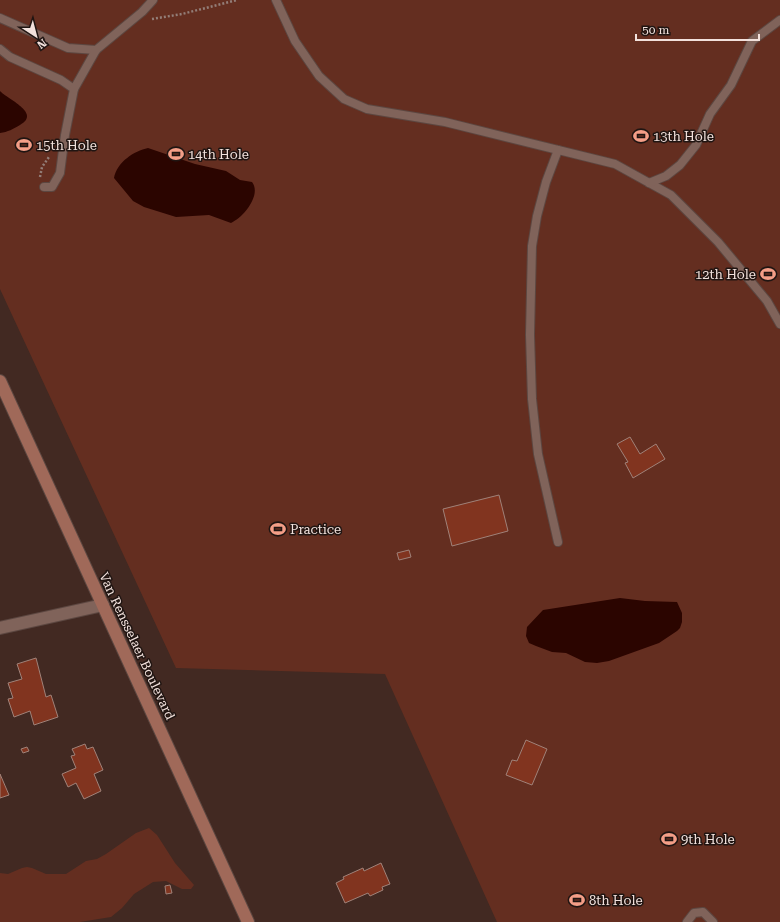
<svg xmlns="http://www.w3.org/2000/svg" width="780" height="922" font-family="'Roboto Serif',serif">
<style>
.green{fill:#642e20}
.water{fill:#2b0500}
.building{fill:#81341f;stroke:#a08279}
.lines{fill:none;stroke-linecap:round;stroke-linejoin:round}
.lane-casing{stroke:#5c4741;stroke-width:10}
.street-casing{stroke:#5c4741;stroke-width:14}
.secondary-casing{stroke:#5c4741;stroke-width:14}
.path{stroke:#937e78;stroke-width:2.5;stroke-dasharray:2 2;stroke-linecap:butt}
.lane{stroke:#80635a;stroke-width:8}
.street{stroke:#80635a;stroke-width:12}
.secondary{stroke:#a06959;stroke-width:12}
.labels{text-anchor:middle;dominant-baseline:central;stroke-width:3;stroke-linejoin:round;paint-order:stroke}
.poi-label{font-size:13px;fill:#f2e1dc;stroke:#201512;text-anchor:start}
.street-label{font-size:13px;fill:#f2e1dc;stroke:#201512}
</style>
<rect width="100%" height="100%" fill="#422922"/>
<g class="green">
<polygon points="0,0 780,0 780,922 497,922 385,674 176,668 0,289"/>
<polygon points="149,828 157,835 175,863 194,885 191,889 182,889 166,881 153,882 134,894 122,908 111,917 80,922 0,922 0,873 8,874 22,868 27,867 32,868 46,874 66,874 86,861 97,859 106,854 136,833"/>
</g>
<g class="water">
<path d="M0,91C7,99 42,113 20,125C13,129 8,132 0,133Z"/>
<path d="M148,148L195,164L226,171L240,180L252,182C262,195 243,218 231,223L209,215L176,217L144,207L133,201L114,178C117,162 134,151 148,148Z"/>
<polygon points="620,598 645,601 677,602 682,613 682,622 680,628 677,631 659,643 609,661 597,663 585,662 566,653 552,652 536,646 529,643 526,636 527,627 543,610"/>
</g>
<g class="building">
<polygon points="630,437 640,454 656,444 665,459 633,478 625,463 628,462 617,444"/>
<polygon points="499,495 508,531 452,546 443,509"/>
<polygon points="409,550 411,557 399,560 397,553"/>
<polygon points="36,658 46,697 51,695 58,717 34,725 30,711 14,717 8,699 13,698 8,683 22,679 17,664"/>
<polygon points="526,740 547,749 532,785 506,775 512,760 517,761"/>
<polygon points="85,744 87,749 93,747 103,770 94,774 101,791 84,799 76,783 68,787 62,774 76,768 71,756 75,755 72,749"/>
<polygon points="27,747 29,751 23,753 21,749"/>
<polygon points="0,774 9,795 0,798"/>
<polygon points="381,863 390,884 382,887 383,890 370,896 368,893 345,903 336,883 344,879 343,877 363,868 364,871"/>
<polygon points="170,885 172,893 166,894 165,886"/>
</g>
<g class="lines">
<defs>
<g id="lane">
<polyline points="276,0 295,41 319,76 344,99 367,109 445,122 615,164 671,195 718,242 767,301 780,324"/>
<polyline points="0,18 68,48 96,50"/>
<polyline points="0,49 10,57 61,80 74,89 65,135 60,173 52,187 44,187"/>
<polyline points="74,89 96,50 142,12 153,0"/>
<polyline points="558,150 546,182 537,216 532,246 530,335 532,399 538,454 558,542"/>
<polyline points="649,183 666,176 680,165 696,145 710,114 731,85 752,41 780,20"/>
<polyline points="687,922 694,913 703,912 713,922"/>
</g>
<polyline id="street" points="0,628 103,605"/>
<polyline id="secondary" points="0,381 248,922"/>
</defs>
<use href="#lane" class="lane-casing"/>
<use href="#street" class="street-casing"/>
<use href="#secondary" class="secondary-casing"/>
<g class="path">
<polyline points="152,19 182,14 237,0"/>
<polyline points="40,177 42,167 49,157"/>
</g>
<use href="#lane" class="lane"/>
<use href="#street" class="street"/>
<use href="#secondary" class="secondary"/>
</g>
<defs>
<symbol id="stadium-bare" viewBox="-9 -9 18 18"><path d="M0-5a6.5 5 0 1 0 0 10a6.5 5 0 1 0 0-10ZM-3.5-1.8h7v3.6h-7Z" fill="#f49e87" stroke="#201512" stroke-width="2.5" paint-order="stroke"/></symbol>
</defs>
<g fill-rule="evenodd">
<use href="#stadium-bare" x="630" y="125" width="22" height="22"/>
<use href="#stadium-bare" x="13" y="134" width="22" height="22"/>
<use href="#stadium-bare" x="165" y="143" width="22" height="22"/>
<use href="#stadium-bare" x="757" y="263" width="22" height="22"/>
<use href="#stadium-bare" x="267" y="518" width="22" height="22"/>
<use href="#stadium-bare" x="658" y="828" width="22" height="22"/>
<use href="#stadium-bare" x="566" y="889" width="22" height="22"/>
</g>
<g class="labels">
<g class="poi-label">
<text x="653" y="136">13th Hole</text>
<text x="36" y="145">15th Hole</text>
<text x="188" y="154">14th Hole</text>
<text x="756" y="274" text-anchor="end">12th Hole</text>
<text x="290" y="529">Practice</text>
<text x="681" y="839">9th Hole</text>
<text x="589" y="900">8th Hole</text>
</g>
<g class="street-label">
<text transform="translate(137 646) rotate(65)">Van Rensselaer Boulevard</text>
</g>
</g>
<g transform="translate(36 36) rotate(144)" stroke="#201512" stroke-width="3" paint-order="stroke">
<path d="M0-3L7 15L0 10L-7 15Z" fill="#f2e1dc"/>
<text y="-6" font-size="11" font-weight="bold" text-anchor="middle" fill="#f2e1dc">N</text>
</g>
<path d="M636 34v6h123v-6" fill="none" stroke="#f2e1dc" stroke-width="2"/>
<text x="642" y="34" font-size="12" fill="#f2e1dc" stroke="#201512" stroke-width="3" paint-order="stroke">50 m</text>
</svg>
